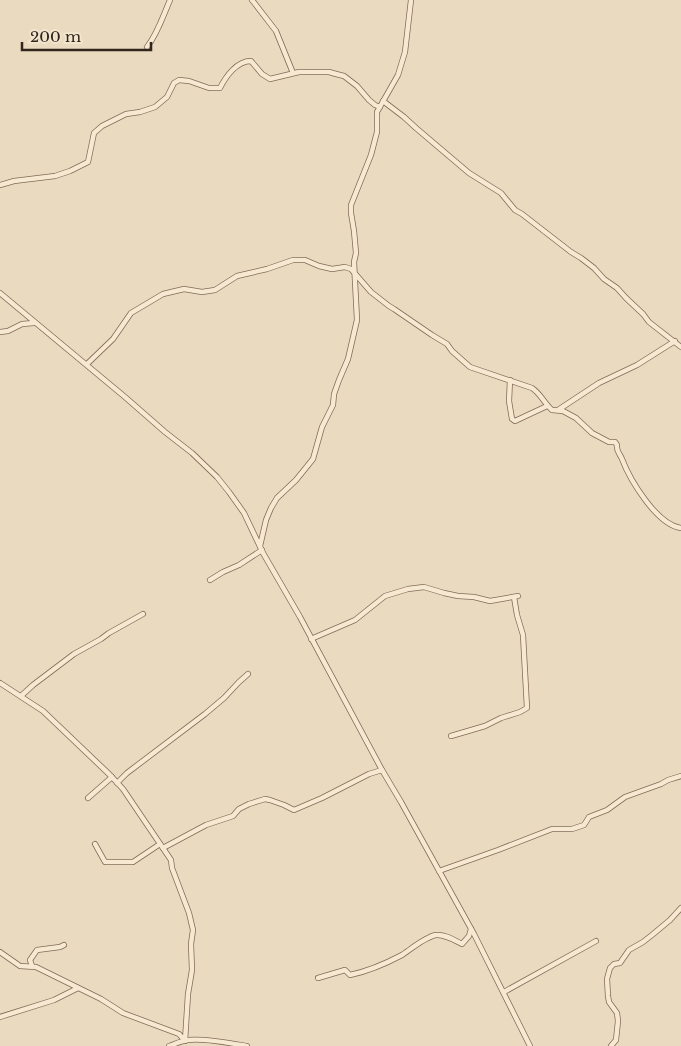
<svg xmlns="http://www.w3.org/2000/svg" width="681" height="1046" font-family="'Libre Baskerville',serif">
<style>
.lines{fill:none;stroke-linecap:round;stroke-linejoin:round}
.street-casing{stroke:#826b58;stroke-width:6}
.street{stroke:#f6e8d1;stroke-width:4.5}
</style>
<rect width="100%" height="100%" fill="#eadabf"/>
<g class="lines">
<defs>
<g id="street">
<polyline points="252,0 276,31 293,73"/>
<path d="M147,47C158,33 163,16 170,0"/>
<polyline points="383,101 404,117 416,128 469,173 501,193 515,210 522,214 571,252 581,258 594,268 604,279 617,288 626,298 643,314 649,322 681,347"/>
<path d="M0,185L14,181L55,176L70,171L88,162L94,133L102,126L126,114L140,112L155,107L167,97L174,83L179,80L189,81L209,88H220C226,76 237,61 251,61L262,74L270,79L299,72H329L336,74L344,76L357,86L369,100L375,105L380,107"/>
<polyline points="0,293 125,397 165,432 192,453 217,477 229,492 244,513 263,553 300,617 382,770 401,802 474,934 530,1046"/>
<polyline points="0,332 8,331 22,324 34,323"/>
<path d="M87,364L113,339L131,313L163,294L184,289L202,292L215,290L237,276L267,269L293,260H305L319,266L332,269L345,267L351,269L371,292L389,306L394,309L432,335L447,344L452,351L470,367L532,388C541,394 544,403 552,410L563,411L576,418L592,433L609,442H615L617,445C616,451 620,454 622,459C630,480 657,525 681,528"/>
<polyline points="510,380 509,401 512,419 515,421 547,406"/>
<polyline points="558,410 599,383 637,365 675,341"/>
<polyline points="260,546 266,520 271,508 277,498 296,480 313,459 322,427 333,405 334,394 339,380 348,359 357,320 354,262 356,253 354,231 351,213 351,205 371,155 377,132 377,112 398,75 405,52 411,0"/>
<polyline points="210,580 223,572 239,565 262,550"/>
<polyline points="311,639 355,620 385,596 408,589 424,587 444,593 458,596 474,597 490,601 518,596"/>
<polyline points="0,683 43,711 109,774 123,789 171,860 172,868 189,913 193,930 191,944 192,970 188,994 185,1041 179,1034 123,1013 101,999 36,967 20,966 0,952"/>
<polyline points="21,696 33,685 74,654 101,639 109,633 143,614"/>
<polyline points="451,736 485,726 501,718 520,712 527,708 523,635 517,615 514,597"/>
<polyline points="117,783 127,773 205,714 224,698 239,682 248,674"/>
<polyline points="88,798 112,777"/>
<polyline points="95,844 105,862 133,862 160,844"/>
<polyline points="163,848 206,825 233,816 239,809 249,804 265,799 270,800 284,805 294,810 322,798 369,774 382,770"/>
<polyline points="439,871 498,850 552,829 572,829 584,825 589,817 607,810 625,797 661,784 668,780 681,776"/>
<polyline points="32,966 30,960 37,950 60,947 64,945"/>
<path d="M318,978L345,970L350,975C369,971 385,964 402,955C411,949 425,937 436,935C445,934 454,940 462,944L469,936L471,929"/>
<polyline points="504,992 596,941"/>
<polyline points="0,1017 54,1000 78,988"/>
<path d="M169,1046C175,1044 181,1041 188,1040C204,1038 230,1043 247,1046"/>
<polyline points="611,1046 616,1040 618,1021 617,1013 609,1002 608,996 607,979 610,968 614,964 620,963 629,950 643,942 652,935 670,920 681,908"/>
</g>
</defs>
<use href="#street" class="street-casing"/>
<use href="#street" class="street"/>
</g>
<path d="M22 42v8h129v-8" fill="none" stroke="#32251c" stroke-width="2.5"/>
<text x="30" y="42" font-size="15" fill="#32251c" stroke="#f2e5cd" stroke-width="4" paint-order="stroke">200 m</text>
</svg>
